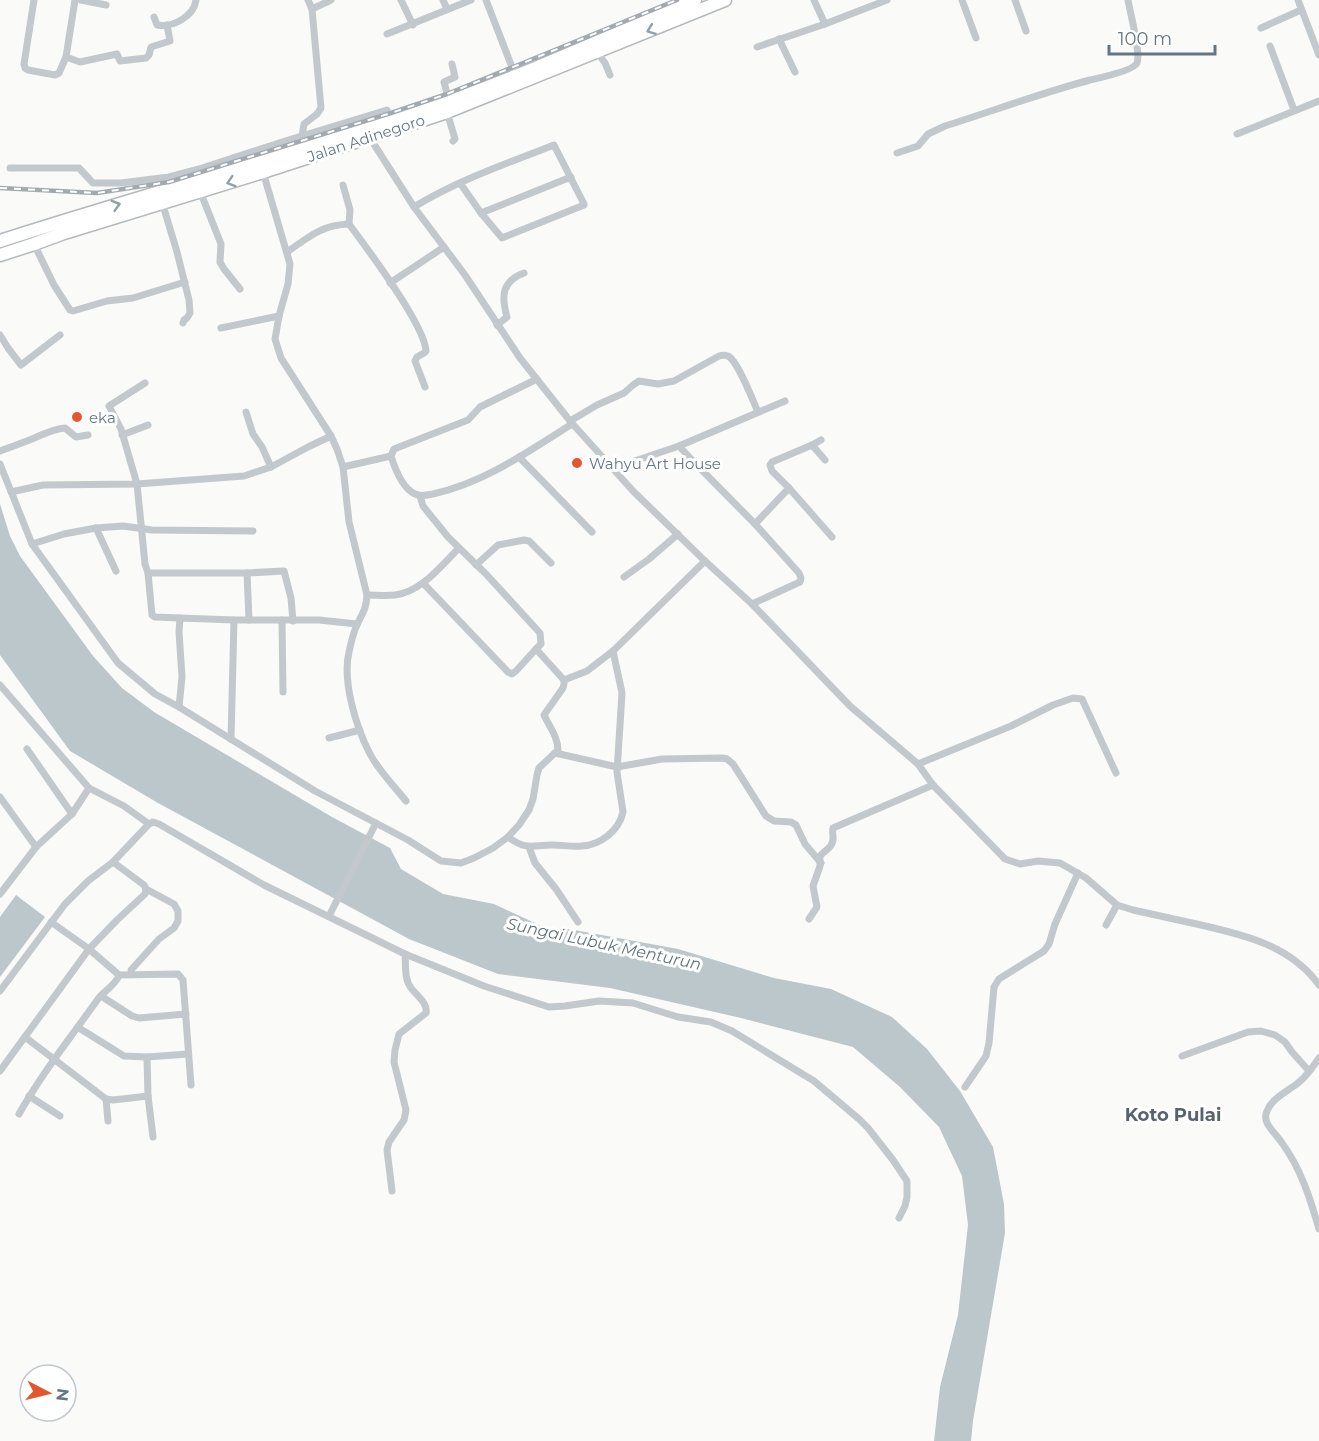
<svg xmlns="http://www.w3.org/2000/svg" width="1319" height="1441" font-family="Montserrat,sans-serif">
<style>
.water{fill:#bbc7cb}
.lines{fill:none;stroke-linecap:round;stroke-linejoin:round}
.highway-casing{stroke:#b4b9bd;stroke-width:15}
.street{stroke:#c3c8cc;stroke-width:7}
.highway{stroke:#fff;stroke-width:12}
.rail-casing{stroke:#a2aab0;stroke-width:4.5}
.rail{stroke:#fff;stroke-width:2;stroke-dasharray:7;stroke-linecap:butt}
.oneway{stroke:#939fa8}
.poi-dot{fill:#e4572e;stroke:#fff;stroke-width:2}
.labels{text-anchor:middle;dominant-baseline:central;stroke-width:6;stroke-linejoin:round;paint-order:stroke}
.street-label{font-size:15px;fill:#657683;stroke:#fff}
.poi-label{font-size:15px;fill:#657683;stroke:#fff;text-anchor:start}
.water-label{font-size:16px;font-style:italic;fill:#60757c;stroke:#fff}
.quarter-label{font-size:18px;font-weight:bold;fill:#57646e;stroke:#fff}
</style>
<rect width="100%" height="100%" fill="#fafaf8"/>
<g class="water">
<polygon points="0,504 10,536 20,556 93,656 122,688 154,712 332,817 390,848 401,869 443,894 494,904 554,932 569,929 678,949 774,978 831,989 892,1017 927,1049 960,1091 993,1147 1004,1204 1005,1233 973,1421 971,1441 934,1441 940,1387 958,1315 968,1225 962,1176 939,1127 900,1087 853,1047 741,1018 610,988 498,974 409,939 158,803 70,751 0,655"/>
<polygon points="16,895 45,917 0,977 0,917"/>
</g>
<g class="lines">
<defs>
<g id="highway">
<path d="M0,241C149,193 300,153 447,102C532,72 613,34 695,0"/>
<polyline points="0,255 34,244 64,233 263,172 447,112 725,0"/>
</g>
</defs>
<use href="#highway" class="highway-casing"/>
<g class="street">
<polyline points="34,0 24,64 25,68 28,70 55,75 59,73 66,57 80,62 117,54 120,61 146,58 149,55 151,47 170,41 167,25"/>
<polyline points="81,0 106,5"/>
<polyline points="401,0 413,25"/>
<polyline points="443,0 447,9"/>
<polyline points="486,0 515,75"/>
<polyline points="814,0 825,24"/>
<polyline points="962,0 976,38"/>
<polyline points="1015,0 1026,31"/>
<polyline points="1298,0 1319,55"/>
<polyline points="312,9 331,0"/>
<path d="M154,17L157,25C173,28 194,16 196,0"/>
<polyline points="1261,28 1301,10"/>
<polyline points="387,34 471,0"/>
<polyline points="779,39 795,72"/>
<polyline points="1270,46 1294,110"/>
<polyline points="757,47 825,24 887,0"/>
<polyline points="597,52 605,63 610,75"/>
<polyline points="66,57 75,0"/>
<polyline points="449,101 444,82 455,77 452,64"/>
<polyline points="447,112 455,139 453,141"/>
<polyline points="1237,134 1319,101"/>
<polyline points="302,136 304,124 317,114 321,108 312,9 308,0"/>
<path d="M370,138L414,207L465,275L520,358L570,421L633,491L705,561L752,604L850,706L918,764L933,785L1005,859L1020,864L1038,861L1060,863L1086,878L1117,905L1133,910C1156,915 1179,920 1201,925C1245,935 1291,946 1319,985"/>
<path d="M897,153L918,146L928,134L945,126C993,111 1041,93 1090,80C1099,78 1133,71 1137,63C1141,54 1130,12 1128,0"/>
<polyline points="10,168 79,168 93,183 121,183 169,177 199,169 282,142 387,110"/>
<path d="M263,172L290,264L288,284L279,316L275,339L281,358L331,436L337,449L343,467L349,522L367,595C366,611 362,613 357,625C353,633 351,643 349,652C342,681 356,727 370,754C379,771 394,786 406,801"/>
<polyline points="343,185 350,210 349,224"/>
<polyline points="200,191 221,244 220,262 224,269 240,289"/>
<polyline points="162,202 177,252 189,300 190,313 187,318 184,320 183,323"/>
<path d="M414,207C458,180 506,164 554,145L584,204V205L502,238L481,213L460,183"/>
<polyline points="481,213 571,177"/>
<polyline points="34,244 54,285 70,310 73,311 107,301 133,298 185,282"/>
<path d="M287,252C309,237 321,225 349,224C366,247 425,325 426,351L424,353L417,357L415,361L425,387"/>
<polyline points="390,283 444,247"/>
<path d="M497,325L507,317C501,296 502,281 524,273"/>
<polyline points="221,328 279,316"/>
<polyline points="0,335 8,348 21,365 60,335"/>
<path d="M537,379L480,407L468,420L394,449L391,456C395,469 402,488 415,494C421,497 427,495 433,494C484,483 529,451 572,424"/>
<polyline points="145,383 109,406 121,429 137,484 145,564 148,573 247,573 249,620"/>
<polyline points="246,412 253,434 262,447 271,467"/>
<path d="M570,421L597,405L624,393L633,385L639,381L658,384L674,381L719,356C722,355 725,355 728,356C738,361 753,401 758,412"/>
<polyline points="122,435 148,425"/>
<polyline points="812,445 825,460"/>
<polyline points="679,446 691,459 755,524 799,573 801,578 800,582 752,604"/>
<path d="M0,451C11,447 22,443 32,439C44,434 53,429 65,428L76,437L88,435"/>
<polyline points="519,457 592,532"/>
<polyline points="0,464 32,544 64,534 96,528 123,526 152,530 253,531"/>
<polyline points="343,467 391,456"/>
<polyline points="614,468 679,446 785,401"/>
<polyline points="789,488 772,471 770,465 772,462 812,445 821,440"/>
<polyline points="11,492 43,485 137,484 244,476 271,467 308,447 331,436"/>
<polyline points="420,496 423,506 448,537 486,574 540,633 541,644 536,649"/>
<polyline points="755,524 789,488 832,537"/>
<polyline points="96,528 116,571"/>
<polyline points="32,544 118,663 155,694 179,707"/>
<polyline points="476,565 498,545 524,540 529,541 551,563"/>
<polyline points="148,573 152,615 155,617 180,618"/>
<polyline points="247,573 284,571 291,598 293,621"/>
<polyline points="624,577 649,559 678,534"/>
<polyline points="423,583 508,672 512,674 516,671 536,649 564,680"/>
<path d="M367,595C376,595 386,596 395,595C421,592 441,566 458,549"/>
<polyline points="282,620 283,692"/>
<path d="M357,624L319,620H234L180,618L179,632L182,677L179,707L315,791L408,840L441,861L461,863L474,858L493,848L508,837L519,825L529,810L533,799L537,775L539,768L558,750C558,737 549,726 544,715L563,688L564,684V680"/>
<polyline points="564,680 587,671 613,651"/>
<polyline points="0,685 89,788 124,806 149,824"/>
<polyline points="329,738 360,730"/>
<polyline points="231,739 234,620"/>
<polyline points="27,749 72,814"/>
<polyline points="555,753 617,767 662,759 722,758 727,759 733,764 766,816 774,821 791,822 796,825 805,844 821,863"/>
<polyline points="918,764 1011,726 1053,705 1073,698 1082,699 1116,773"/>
<polyline points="0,797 36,847"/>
<path d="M508,837C527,851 532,845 553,845C562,845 572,847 582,846C600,845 619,831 623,812L617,772L622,693L613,651L705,561"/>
<polyline points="529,847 535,863 556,889 578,922"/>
<polyline points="113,862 144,885 146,889 174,904 178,911 178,921 174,928 159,939 131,970 132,974"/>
<polyline points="0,894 36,847 72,814 89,788"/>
<polyline points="329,916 376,823"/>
<path d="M809,919L817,907L813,886L820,866V856C825,850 834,847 833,837C833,834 832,831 833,828L933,785"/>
<polyline points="1106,925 1117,905"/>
<polyline points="119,975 178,974 183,980 191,1085"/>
<polyline points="0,991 65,904 88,881 113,862 149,824 153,822 159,824 264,885 405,954 484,986 549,1007 565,1006 599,1001 633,1003 678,1017 711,1022 732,1031 814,1081 859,1119 868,1128 893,1160 907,1181 907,1197 905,1206 899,1218"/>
<polyline points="101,996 132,1016 139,1018 186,1014"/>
<polyline points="79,1028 124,1056 147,1057 188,1054"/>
<polyline points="25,1037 106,1099 113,1100 148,1096"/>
<polyline points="1182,1056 1248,1032 1261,1031 1275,1035 1285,1042 1292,1052 1309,1071"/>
<polyline points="147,1057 148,1096 153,1137"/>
<path d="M1319,1058C1313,1067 1307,1076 1298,1083C1288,1091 1272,1098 1267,1111C1261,1123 1276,1133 1282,1143C1301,1169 1310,1198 1319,1229"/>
<polyline points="0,1071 89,949 117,920 145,894 146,889"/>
<polyline points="965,1087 986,1056 989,1043 994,987 999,979 1044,951 1049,944 1055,924 1078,873"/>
<polyline points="29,1096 60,1116"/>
<polyline points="106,1099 108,1121"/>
<path d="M19,1114C42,1073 71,1037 98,999C104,991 116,985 119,975L89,949L51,922"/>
<path d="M392,1191L387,1150L389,1142L404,1120L406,1110L394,1062L395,1050L399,1034L426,1013C428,1003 417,996 411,988C404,979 406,965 405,954"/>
</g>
<use href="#highway" class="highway"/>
<defs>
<polyline id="rail" points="0,188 97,193 169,182 391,113 447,94 677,0"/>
</defs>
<use href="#rail" class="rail-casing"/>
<use href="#rail" class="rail"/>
</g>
<defs><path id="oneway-chevron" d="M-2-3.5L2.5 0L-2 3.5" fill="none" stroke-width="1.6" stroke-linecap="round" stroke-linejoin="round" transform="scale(1.5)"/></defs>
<g class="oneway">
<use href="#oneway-chevron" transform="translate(651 30) rotate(159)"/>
<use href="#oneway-chevron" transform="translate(231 182) rotate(163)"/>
<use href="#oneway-chevron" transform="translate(116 205) rotate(-16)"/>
</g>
<g class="poi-dot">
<circle cx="77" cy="417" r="6"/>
<circle cx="577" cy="463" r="6"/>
</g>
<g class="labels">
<g class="street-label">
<text transform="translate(366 138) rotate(-18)">Jalan Adinegoro</text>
</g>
<g class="poi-label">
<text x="89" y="417">eka</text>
<text x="589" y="463">Wahyu Art House</text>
</g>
<g class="water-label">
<text transform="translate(604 944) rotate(12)">Sungai Lubuk Menturun</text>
</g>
<g class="quarter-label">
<text x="1173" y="1115">Koto Pulai</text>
</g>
</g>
<g transform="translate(48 1393) rotate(97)"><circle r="28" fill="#ffffff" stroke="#c1c8cd" stroke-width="1.5"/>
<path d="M0-4.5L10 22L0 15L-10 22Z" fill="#e4572e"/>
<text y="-9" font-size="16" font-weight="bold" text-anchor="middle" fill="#657683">N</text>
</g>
<path d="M1109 45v9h106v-9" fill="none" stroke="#657683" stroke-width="3"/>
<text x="1118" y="45" font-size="18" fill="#657683" stroke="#ffffff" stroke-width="4.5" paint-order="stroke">100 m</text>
</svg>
